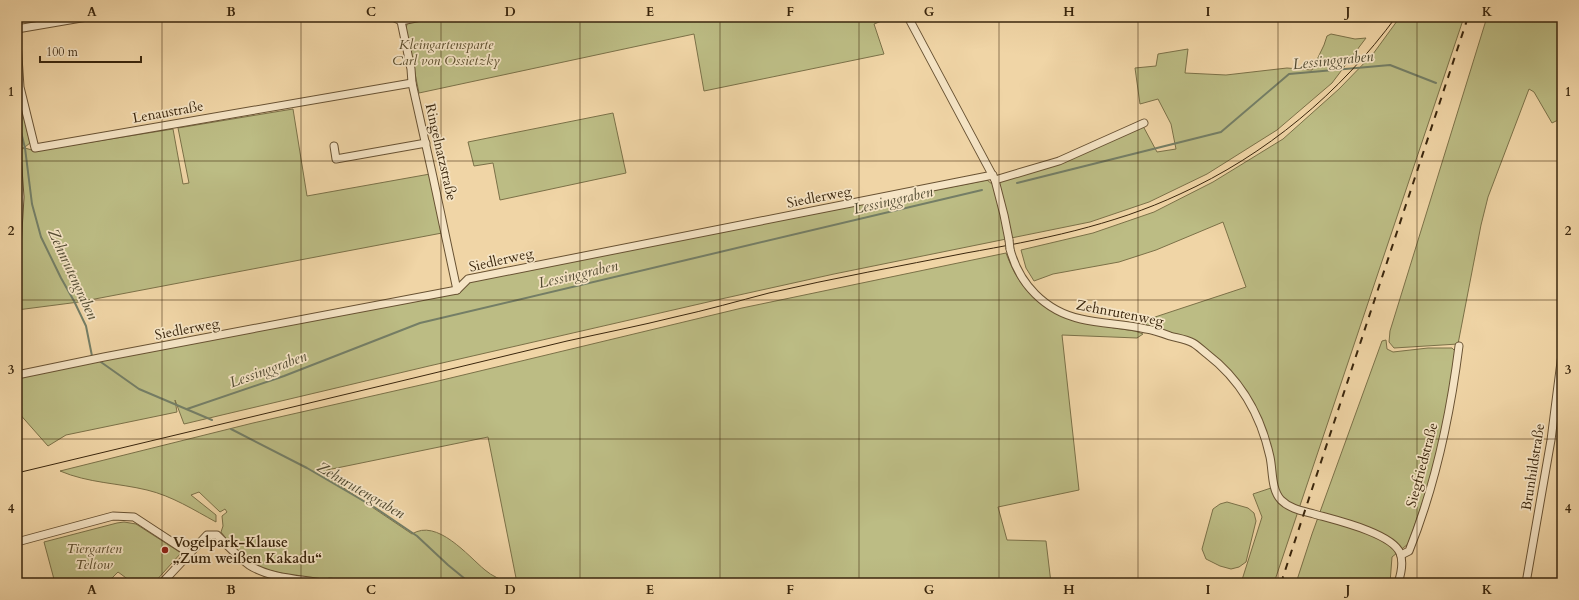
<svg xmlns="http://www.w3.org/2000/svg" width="1579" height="600" font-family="Cardo,serif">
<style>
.green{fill:#bcbc84;stroke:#7b7148}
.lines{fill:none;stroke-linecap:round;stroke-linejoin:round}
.stream{stroke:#747e66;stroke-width:2}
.minor-casing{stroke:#685233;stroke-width:9}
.minor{stroke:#f5e4c5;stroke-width:7}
.tram{stroke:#3a260d;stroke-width:1}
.rail{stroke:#3a260d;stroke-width:2;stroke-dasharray:7 7;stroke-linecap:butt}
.minor-bridge-casing{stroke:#685233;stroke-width:9;stroke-linecap:butt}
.minor-bridge{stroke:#f5e4c5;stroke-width:7}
.grid{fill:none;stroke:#3a260d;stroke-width:1;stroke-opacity:0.55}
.poi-dot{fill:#8f2418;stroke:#f5e4c5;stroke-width:1.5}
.labels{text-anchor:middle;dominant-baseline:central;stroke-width:3.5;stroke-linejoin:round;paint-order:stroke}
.park-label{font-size:14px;font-style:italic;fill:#5a4c2b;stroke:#f5e4c5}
.street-label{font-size:14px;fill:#3a260d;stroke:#f5e4c5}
.poi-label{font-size:14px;font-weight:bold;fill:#3a260d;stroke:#f5e4c5;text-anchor:start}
.water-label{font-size:15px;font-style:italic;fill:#524b32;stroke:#f5e4c5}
.neatline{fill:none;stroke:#3a260d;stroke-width:1.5}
.grid-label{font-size:13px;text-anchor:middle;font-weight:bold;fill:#3a260d}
</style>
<rect width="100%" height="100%" fill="#f0d5a6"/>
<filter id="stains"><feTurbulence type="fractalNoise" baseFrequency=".005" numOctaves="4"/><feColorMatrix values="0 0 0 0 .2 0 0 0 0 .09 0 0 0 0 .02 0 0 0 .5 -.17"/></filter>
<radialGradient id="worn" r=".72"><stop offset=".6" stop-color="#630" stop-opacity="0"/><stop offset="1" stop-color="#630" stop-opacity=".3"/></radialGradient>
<g class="green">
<polygon points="437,17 892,17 874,24 884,54 704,91 694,34 419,93 406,29 407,24 412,22"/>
<polygon points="1400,17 1464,17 1274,583 1241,583 1262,517 1253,494 1274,487 1270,457 1243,391 1192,343 1147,329 1146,320 1246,287 1223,222 1156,250 1119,262 1053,274 1034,281 1026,268 1021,250 1093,233 1154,212 1213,182 1283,139 1339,89 1373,54"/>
<polygon points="1487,17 1562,17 1562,118 1552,123 1534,92 1529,89 1488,197 1481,225 1458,344 1394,348 1389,342 1390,331"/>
<polygon points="1331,34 1355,39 1366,38 1332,83 1277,130 1207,174 1149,202 1090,222 834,274 721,299 429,366 184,424 175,400 177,412 66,435 48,446 17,411 17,377 456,293 470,281 987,180 992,184 1061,163 1143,126 1157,152 1176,149 1171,124 1158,99 1140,104 1135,68 1156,66 1158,54 1188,49 1185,73 1226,75 1287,68 1312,70 1324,45 1327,36"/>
<polygon points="17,87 30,143 25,147 20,149 17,147"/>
<polygon points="293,109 307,196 430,174 442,233 79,302 17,310 19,223 17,151 25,148 35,151 173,129 183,184 189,183 178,128"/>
<polygon points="613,113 626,173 500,200 493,163 474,166 468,142"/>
<path d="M1006,253C1030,318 1074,322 1135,331L1143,334L1137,338L1062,335L1079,490L998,507L1007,540L1046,541L1051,583H517L488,437L327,470L323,474L412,534C437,518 468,556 485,570C492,576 501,580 510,583H347V580L329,578L325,580C307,577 272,574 256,565C242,557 231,545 221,532L223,526L222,516L227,512L225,509L220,512L199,492L191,495L216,515V522C194,510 172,496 147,490C118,483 88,483 60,471L253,423L434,382L742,308Z"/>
<polygon points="1386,340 1387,349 1393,352 1428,348 1452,348 1456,352 1437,461 1408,544 1392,557 1390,583 1296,583 1312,534 1382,341"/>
<polygon points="1227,502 1248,508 1254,513 1256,521 1246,562 1239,567 1231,569 1220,566 1206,559 1202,549 1213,509 1220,504"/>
<polygon points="124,522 136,524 181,553 154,583 139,583 137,581 133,583 118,572 112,578 102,583 55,583 44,542 117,523"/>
</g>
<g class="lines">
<g class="stream">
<polyline points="17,116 25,148 32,204 41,237 61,278 74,301 86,326 92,356 95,357"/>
<polyline points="1017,183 1221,132 1289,74 1390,65 1436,83"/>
<polyline points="98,360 139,389 212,420"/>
<polyline points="187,409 284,376 420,323 982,190"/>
<polyline points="231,429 307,468 374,507 417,536 448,565 470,583"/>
</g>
<defs>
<g id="minor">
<polyline points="393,17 401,21 421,17"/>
<polyline points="908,17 995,180 1004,215 1009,240"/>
<polyline points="401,21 411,69 412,83 433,177 457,290"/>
<polyline points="17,29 87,17"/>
<polyline points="17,42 20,87 35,148 412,83"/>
<polyline points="334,146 336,159 426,143"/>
<polyline points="17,155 20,197 17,248"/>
<polyline points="995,180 1059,161 1144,123"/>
<path d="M1010,249C1019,284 1045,311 1081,319C1102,324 1125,324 1146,329C1154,330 1162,333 1170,336C1177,338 1186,339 1193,343C1198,346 1202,350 1207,354C1241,380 1261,416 1270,457C1273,471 1271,489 1281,500C1290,509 1303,511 1314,514C1335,520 1392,533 1400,553C1404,563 1401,574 1398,583"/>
<polyline points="17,375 104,357 457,290 468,279 993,175"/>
<polyline points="17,542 113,516 134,517 189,553"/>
<path d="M1401,555L1409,551C1436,484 1450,417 1459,346"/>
<path d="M162,583L207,535H217C227,545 237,556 249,565C269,578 299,579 322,583"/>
<polyline points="1526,583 1551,440 1562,354"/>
</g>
</defs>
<use href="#minor" class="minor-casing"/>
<use href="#minor" class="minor"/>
<path class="tram" d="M17,473C142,443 268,413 393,383C451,369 509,355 567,341C603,333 639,326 675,317C707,310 738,301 769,293C834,278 900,266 966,253C1039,240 1112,226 1180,194C1266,155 1340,93 1396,17"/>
<polyline class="rail" points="1281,583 1468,17"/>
<defs>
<polyline id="minor-bridge" points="1009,240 1010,249"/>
</defs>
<use href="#minor-bridge" class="minor-bridge-casing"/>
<use href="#minor-bridge" class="minor-bridge"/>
</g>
<path class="grid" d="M162,17V583M301,17V583M441,17V583M580,17V583M720,17V583M859,17V583M999,17V583M1138,17V583M1278,17V583M1417,17V583M17,161H1562M17,300H1562M17,439H1562"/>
<circle class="poi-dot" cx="165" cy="550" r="4"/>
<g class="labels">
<g class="park-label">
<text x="446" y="44">Kleingartensparte<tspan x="446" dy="16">Carl von Ossietzky</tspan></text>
<text x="94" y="548">Tiergarten<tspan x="94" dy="16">Teltow</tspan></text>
</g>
<g class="street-label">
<text transform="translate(168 112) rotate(-10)">Lenaustraße</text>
<text transform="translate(441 152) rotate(77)">Ringelnatzstraße</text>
<text transform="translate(819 197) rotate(-11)">Siedlerweg</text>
<text transform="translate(501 260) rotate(-13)">Siedlerweg</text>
<text transform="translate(1120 313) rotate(11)">Zehnrutenweg</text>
<text transform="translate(187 329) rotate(-11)">Siedlerweg</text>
<text transform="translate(1422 465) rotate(-75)">Siegfriedstraße</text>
<text transform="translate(1533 467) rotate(-81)">Brunhildstraße</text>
</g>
<g class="poi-label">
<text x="173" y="542">Vogelpark-Klause<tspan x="173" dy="16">„Zum weißen Kakadu“</tspan></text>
</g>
<g class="water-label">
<text transform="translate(1333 60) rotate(-6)">Lessinggraben</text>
<text transform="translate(893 200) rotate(-13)">Lessinggraben</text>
<text transform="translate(73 274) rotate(65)">Zehnrutengraben</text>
<text transform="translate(578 274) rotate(-13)">Lessinggraben</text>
<text transform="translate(268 369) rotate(-20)">Lessinggraben</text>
<text transform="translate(361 490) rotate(30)">Zehnrutengraben</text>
</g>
</g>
<rect width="1579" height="600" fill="none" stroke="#f0d5a6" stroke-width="44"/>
<path d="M40 56v6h101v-6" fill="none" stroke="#3a260d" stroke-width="2"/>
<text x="46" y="56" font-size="12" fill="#3a260d" stroke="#f5e4c5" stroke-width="3" paint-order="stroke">100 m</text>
<rect x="22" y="22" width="1535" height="556" class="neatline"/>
<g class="grid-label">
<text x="92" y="16">A</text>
<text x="231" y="16">B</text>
<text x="371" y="16">C</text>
<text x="510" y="16">D</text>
<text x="650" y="16">E</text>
<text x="790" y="16">F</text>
<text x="929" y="16">G</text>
<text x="1069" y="16">H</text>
<text x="1208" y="16">I</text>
<text x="1348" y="16">J</text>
<text x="1487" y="16">K</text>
<text x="11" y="96">1</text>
<text x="1568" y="96">1</text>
<text x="11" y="235">2</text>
<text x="1568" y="235">2</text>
<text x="11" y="374">3</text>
<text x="1568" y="374">3</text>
<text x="11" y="513">4</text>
<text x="1568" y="513">4</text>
<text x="92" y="594">A</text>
<text x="231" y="594">B</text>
<text x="371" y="594">C</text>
<text x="510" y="594">D</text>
<text x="650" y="594">E</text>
<text x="790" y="594">F</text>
<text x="929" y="594">G</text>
<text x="1069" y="594">H</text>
<text x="1208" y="594">I</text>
<text x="1348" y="594">J</text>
<text x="1487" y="594">K</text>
</g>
<rect width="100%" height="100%" filter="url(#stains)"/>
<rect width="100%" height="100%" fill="url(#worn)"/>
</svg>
